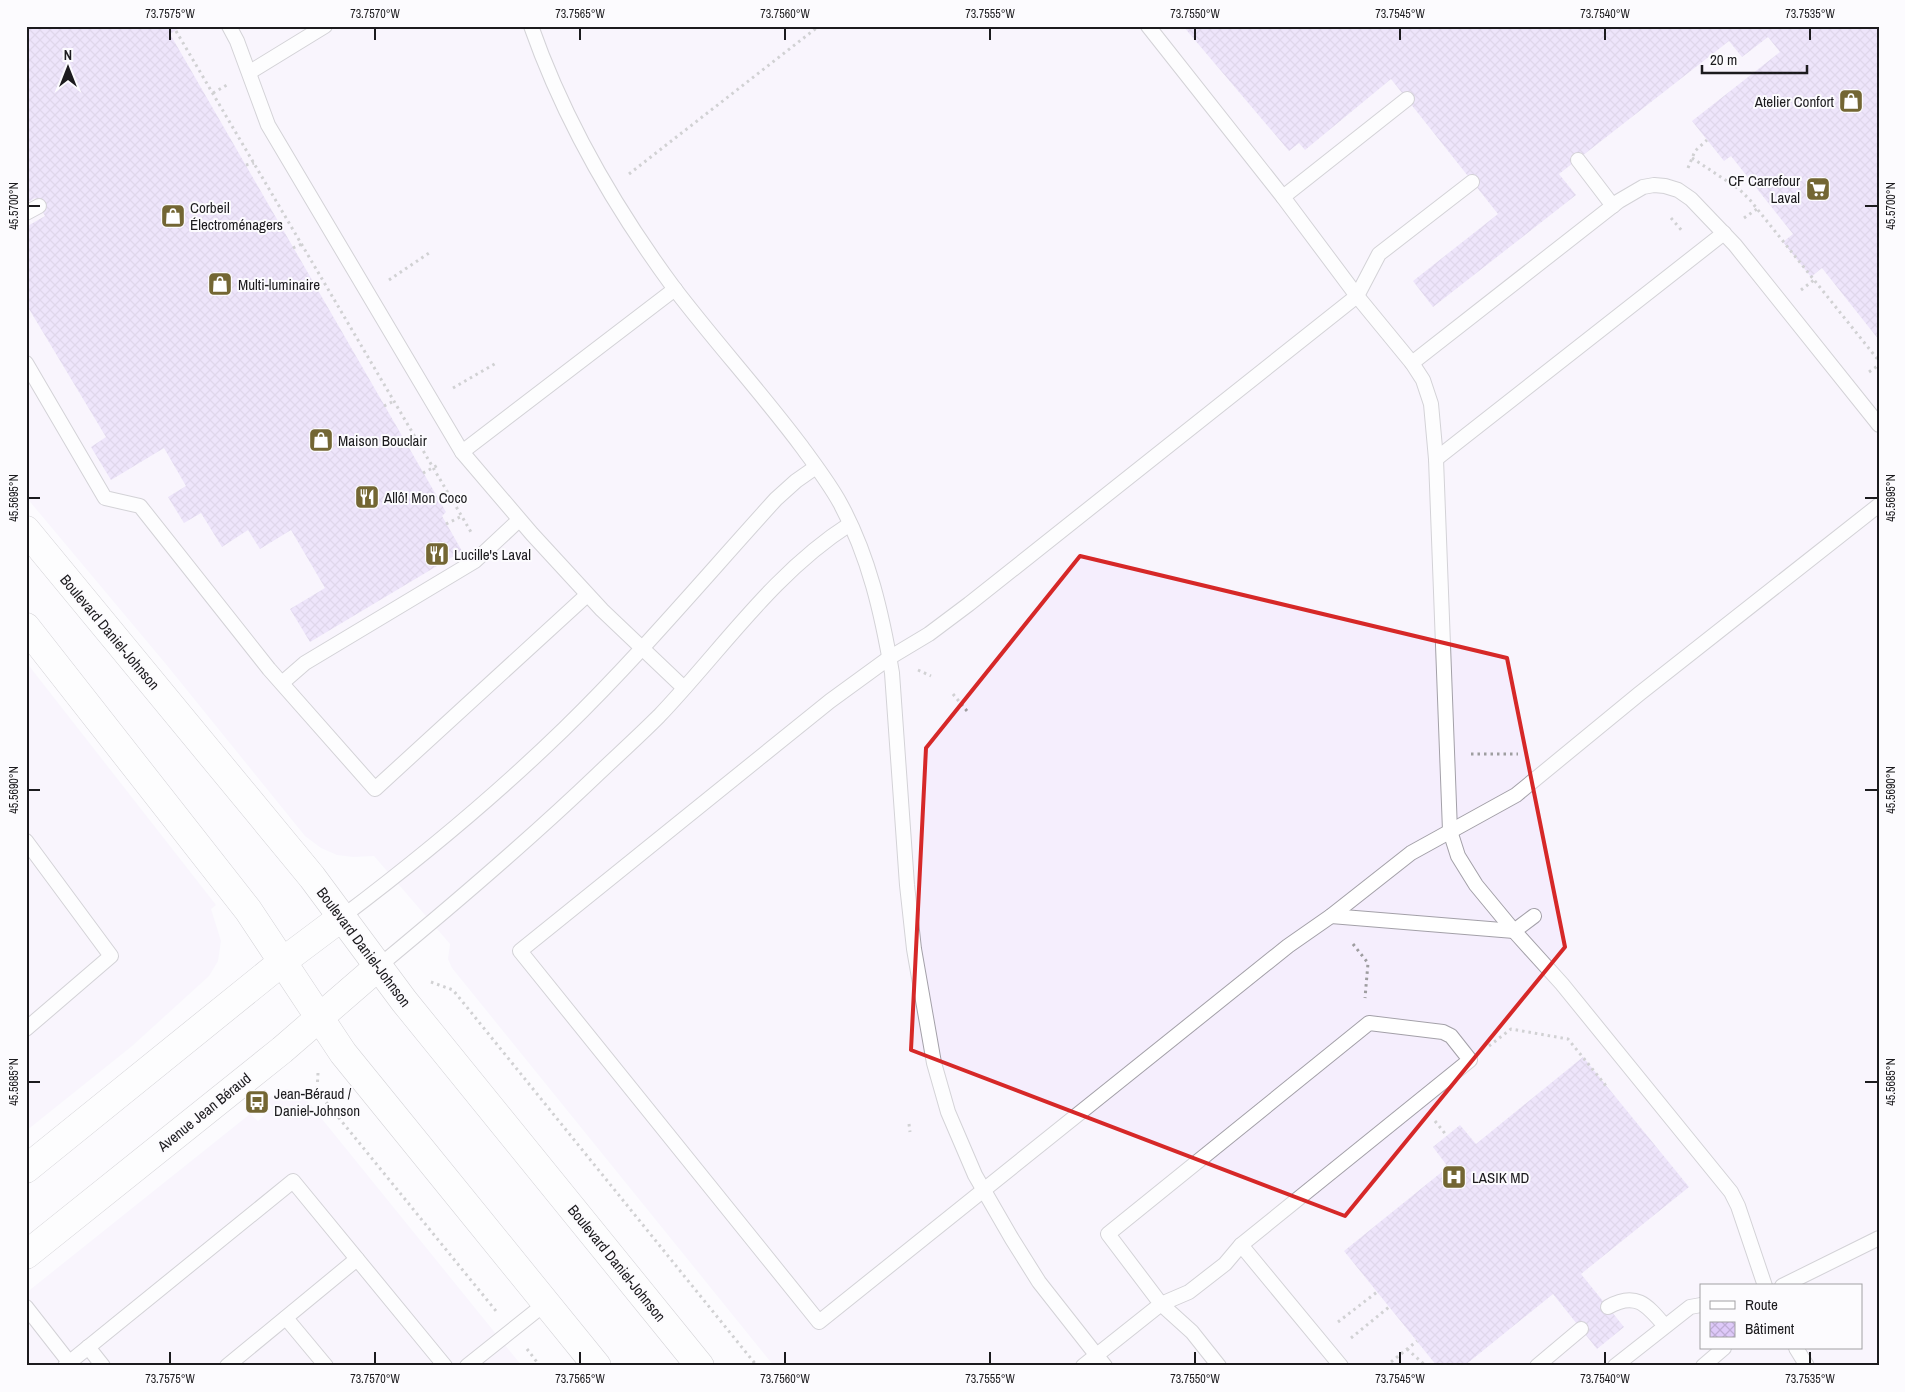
<svg xmlns="http://www.w3.org/2000/svg" width="1905" height="1392" font-family="'Archivo Narrow',sans-serif">
<style>
.built{fill:#f5eefd;fill-rule:evenodd}
.building{fill:url(#building-cross-hatch)}
.lines{fill:none;stroke-linecap:round;stroke-linejoin:round}
.service-casing{stroke:#a3a0a8;stroke-width:16}
.minor-casing{stroke:#a3a0a8;stroke-width:29}
.tertiary-casing{stroke:#a3a0a8;stroke-width:29}
.path{stroke:#9e9da0;stroke-width:3;stroke-dasharray:2.5 4;stroke-linecap:butt}
.service{stroke:#fff;stroke-width:14}
.minor{stroke:#fff;stroke-width:28}
.tertiary{stroke:#fff;stroke-width:28}
.marked{fill:none;stroke:#d62828;stroke-width:4;stroke-linejoin:round}
.ticks{fill:none;stroke:#1c1b1e;stroke-width:2}
.labels{text-anchor:middle;dominant-baseline:central;stroke-width:4;stroke-linejoin:round;paint-order:stroke}
.poi-label{font-size:15px;fill:#1c1b1e;stroke:#fcfbfe;text-anchor:start}
.street-label{font-size:15px;fill:#1c1b1e;stroke:#fcfbfe}
.neatline{fill:none;stroke:#1c1b1e;stroke-width:2}
.ticks-label{font-size:12px;text-anchor:middle;fill:#1c1b1e}
</style>
<defs>
<pattern id="building-cross-hatch" width="8" height="8" patternUnits="userSpaceOnUse" patternTransform="scale(1.25)"><rect width="8" height="8" fill="#dec9f9"/><path d="M0 0l8 8M0 8l8-8" fill="none" stroke="#beacd5"/></pattern>
</defs>
<rect width="100%" height="100%" fill="#fcfbfe"/>
<g class="built">
<path d="M26,26H1879V1366H774L452,968L448,959L450,944L374,856L353,857L337,855L321,848L305,836L165,663L26,497ZM1701,1286H1861V1348H1701Z"/>
<polygon points="26,662 216,905 211,909 221,941 218,961 209,976 132,1046 26,1131"/>
<polygon points="288,1089 297,1091 305,1098 522,1366 26,1366 26,1293 250,1114 258,1121 273,1108 267,1100 280,1090"/>
</g>
<g class="building">
<polygon points="26,26 182,26 170,34 446,512 442,516 462,551 310,642 290,609 325,588 291,530 260,549 248,530 222,547 201,513 184,523 168,497 186,486 164,448 111,480 91,447 106,437 26,304 26,227 45,216 35,198 26,203"/>
<polygon points="1183,26 1879,26 1879,340 1822,268 1811,277 1783,242 1793,234 1731,156 1724,161 1692,121 1780,52 1768,37 1742,57 1729,41 1559,174 1576,195 1433,307 1413,281 1498,214 1391,79 1305,150 1299,143 1289,151"/>
<polygon points="1583,1057 1689,1187 1581,1274 1624,1327 1597,1349 1553,1294 1464,1366 1437,1366 1344,1251 1448,1167 1433,1147 1460,1125 1476,1144"/>
</g>
<g class="lines">
<defs>
<g id="service">
<polyline points="229,26 237,41 268,125 462,452 532,534 602,610 684,688"/>
<path d="M531,26C564,120 615,208 674,288C715,342 761,392 802,447C815,465 829,483 840,503C869,556 882,614 892,673L907,885L914,949L934,1063L948,1112L975,1175L1012,1239L1039,1282L1105,1366"/>
<polyline points="1148,26 1283,197 1357,296 1412,363 1423,380 1431,404 1436,459 1450,831 1458,856 1476,885 1514,931 1562,984 1731,1192 1738,1206 1765,1286"/>
<polyline points="250,72 325,26"/>
<polyline points="1578,160 1613,206"/>
<polyline points="1472,182 1379,254 1357,296 969,604 929,634 889,658 830,701 520,951 819,1322 1288,946 1331,916 1411,853 1516,795 1639,694 1879,505"/>
<polyline points="1283,197 1407,99"/>
<polyline points="26,213 39,206"/>
<polyline points="26,363 105,498 140,506 269,669 375,789 587,595"/>
<polyline points="1412,363 1619,201 1643,187 1654,185 1665,186 1678,190 1691,199 1735,245 1879,425"/>
<polyline points="462,452 675,289"/>
<polyline points="1436,459 1724,233"/>
<polyline points="282,683 305,663 475,561 519,520"/>
<polyline points="26,841 111,956 26,1029"/>
<polyline points="1331,916 1514,931 1534,916"/>
<path d="M342,917C419,859 494,797 564,729C639,656 706,576 776,499L796,481L816,467"/>
<path d="M379,966C454,904 528,841 598,774C618,755 639,736 659,716C721,651 773,573 850,524"/>
<polyline points="1241,1245 1341,1366"/>
<polyline points="1782,1286 1879,1238"/>
<polyline points="26,1307 69,1362"/>
<path d="M1608,1307C1636,1291 1647,1305 1665,1326"/>
<polyline points="286,1318 326,1366"/>
<polyline points="88,1347 103,1366"/>
<polyline points="1796,1348 1807,1366"/>
<polyline points="65,1366 293,1181 445,1366"/>
<polyline points="227,1366 357,1259"/>
<polyline points="467,1366 546,1303"/>
<polyline points="1083,1366 1161,1304 1189,1292 1225,1264 1241,1245 1470,1060 1451,1036 1443,1032 1369,1023 1108,1234 1161,1304 1192,1332 1219,1366"/>
<polyline points="1537,1366 1581,1329"/>
<polyline points="1615,1366 1690,1307 1701,1305"/>
<polyline points="1703,1366 1724,1348"/>
</g>
<g id="minor">
<polyline points="26,1169 282,962 342,917"/>
<polyline points="26,1255 282,1050 379,966"/>
</g>
<g id="tertiary">
<polyline points="26,530 312,877 404,1001 700,1366"/>
<polyline points="26,627 248,910 343,1053 597,1366"/>
</g>
</defs>
<use href="#service" class="service-casing"/>
<use href="#minor" class="minor-casing"/>
<use href="#tertiary" class="tertiary-casing"/>
<g class="path">
<polyline points="176,31 471,532"/>
<polyline points="213,93 227,85"/>
<polyline points="1692,158 1739,189 1750,200 1879,361"/>
<polyline points="246,165 254,163"/>
<polyline points="1688,168 1695,151 1707,140"/>
<polyline points="629,174 819,26"/>
<polyline points="1671,218 1683,232"/>
<polyline points="1744,218 1757,209"/>
<polyline points="293,248 302,244"/>
<polyline points="389,280 432,251"/>
<polyline points="1801,290 1814,280"/>
<polyline points="1869,372 1879,365"/>
<polyline points="453,388 498,362"/>
<polyline points="384,406 394,401"/>
<polyline points="423,473 440,464"/>
<polyline points="446,524 462,516"/>
<polyline points="918,670 931,676"/>
<polyline points="953,694 967,711"/>
<polyline points="1471,754 1518,754"/>
<polyline points="1353,944 1368,963 1365,998"/>
<polyline points="431,982 453,990 757,1366"/>
<polyline points="1489,1046 1511,1029 1568,1039 1607,1087"/>
<polyline points="318,1073 317,1091 496,1311"/>
<polyline points="1435,1121 1447,1136"/>
<polyline points="909,1124 910,1132"/>
<polyline points="1338,1322 1377,1292"/>
<polyline points="1351,1338 1389,1307"/>
<polyline points="527,1349 540,1366"/>
<polyline points="1407,1349 1426,1366"/>
<polyline points="1386,1366 1417,1341"/>
<polyline points="1765,1366 1765,1363"/>
</g>
<use href="#service" class="service"/>
<use href="#minor" class="minor"/>
<use href="#tertiary" class="tertiary"/>
</g>
<path d="M0 0H1905V1392H0ZM1080,556L1507,658L1565,947L1345,1216L911,1050L926,748Z" fill="#fcfbfe" fill-opacity=".55" fill-rule="evenodd"/>
<path class="marked" d="M1080,556L1507,658L1565,947L1345,1216L911,1050L926,748Z"/>
<path class="ticks" d="M170,28V40M375,28V40M580,28V40M785,28V40M990,28V40M1195,28V40M1400,28V40M1605,28V40M1810,28V40M28,206H40M1865,206H1878M28,498H40M1865,498H1878M28,790H40M1865,790H1878M28,1082H40M1865,1082H1878M170,1352V1364M375,1352V1364M580,1352V1364M785,1352V1364M990,1352V1364M1195,1352V1364M1400,1352V1364M1605,1352V1364M1810,1352V1364"/>
<defs>
<symbol id="shop-square" viewBox="-11 -11 22 22"><rect x="-9" y="-9" width="18" height="18" rx="4" fill="#736633" stroke="#fcfbfe"/><path d="M-5-2.5h2.3a2.7 3.5 0 0 1 5.4 0H5L5.5 6h-11ZM-1.5-2.5h3a1.5 2.3 0 0 0-3 0Z" fill="#fff"/></symbol>
<symbol id="supermarket-square" viewBox="-11 -11 22 22"><rect x="-9" y="-9" width="18" height="18" rx="4" fill="#736633" stroke="#fcfbfe"/><path d="M-6-5.5h2.5l.6 2H6L4.5 2H-2.5L-4.4-4H-6ZM-1.5 3.2a1.3 1.3 0 1 0 .1 0ZM3 3.2a1.3 1.3 0 1 0 .1 0Z" fill="#fff"/></symbol>
<symbol id="restaurant-square" viewBox="-11 -11 22 22"><rect x="-9" y="-9" width="18" height="18" rx="4" fill="#736633" stroke="#fcfbfe"/><path d="M-5-6h1v4h1v-4h1v4h1v-4h1v5L-1.5 .5V6h-2V.5L-5-1ZM5-6V6H3V1.5H1.5Q1.5-4 5-6Z" fill="#fff"/></symbol>
<symbol id="bus-square" viewBox="-11 -11 22 22"><rect x="-9" y="-9" width="18" height="18" rx="4" fill="#736633" stroke="#fcfbfe"/><path d="M-5-6H5V4H4V6H2V4H-2V6H-4V4H-5ZM-3.5-4V0h7V-4ZM-3.5 1.2v1.5H-2V1.2ZM2 1.2v1.5H3.5V1.2Z" fill="#fff"/></symbol>
<symbol id="hospital-square" viewBox="-11 -11 22 22"><rect x="-9" y="-9" width="18" height="18" rx="4" fill="#736633" stroke="#fcfbfe"/><path d="M-5-5h3v3.5h4V-5h3V5h-3V1.5h-4V5h-3Z" fill="#fff"/></symbol>
</defs>
<g fill-rule="evenodd">
<use href="#shop-square" x="1837" y="87" width="28" height="28"/>
<use href="#supermarket-square" x="1804" y="175" width="28" height="28"/>
<use href="#shop-square" x="159" y="202" width="28" height="28"/>
<use href="#shop-square" x="206" y="270" width="28" height="28"/>
<use href="#shop-square" x="307" y="426" width="28" height="28"/>
<use href="#restaurant-square" x="353" y="483" width="28" height="28"/>
<use href="#restaurant-square" x="423" y="540" width="28" height="28"/>
<use href="#bus-square" x="243" y="1088" width="28" height="28"/>
<use href="#hospital-square" x="1440" y="1163" width="28" height="28"/>
</g>
<g class="labels">
<g class="poi-label">
<text x="1834" y="101" text-anchor="end">Atelier Confort</text>
<text x="1800" y="180" text-anchor="end">CF Carrefour<tspan x="1800" dy="17">Laval</tspan></text>
<text x="190" y="207">Corbeil<tspan x="190" dy="17">Électroménagers</tspan></text>
<text x="238" y="284">Multi-luminaire</text>
<text x="338" y="440">Maison Bouclair</text>
<text x="384" y="497">Allô! Mon Coco</text>
<text x="454" y="554">Lucille's Laval</text>
<text x="274" y="1093">Jean-Béraud /<tspan x="274" dy="17">Daniel-Johnson</tspan></text>
<text x="1472" y="1177">LASIK MD</text>
</g>
<g class="street-label">
<text transform="translate(110 632) rotate(50)">Boulevard Daniel-Johnson</text>
<text transform="translate(364 947) rotate(53)">Boulevard Daniel-Johnson</text>
<text transform="translate(204 1112) rotate(-39)">Avenue Jean Béraud</text>
<text transform="translate(617 1263) rotate(51)">Boulevard Daniel-Johnson</text>
</g>
</g>
<rect width="1905" height="1392" fill="none" stroke="#fcfbfe" stroke-width="55"/>
<rect x="1700" y="1284" width="162" height="65" fill="#fcfbfe" stroke="#a2a1a4"/>
<rect x="1710" y="1301" width="25" height="8" fill="#ffffff" stroke="#a2a1a4"/>
<text x="1745" y="1310" font-size="15" fill="#1c1b1e">Route</text>
<rect x="1710" y="1322" width="25" height="15" fill="url(#building-cross-hatch)" stroke="#a2a1a4"/>
<text x="1745" y="1334" font-size="15" fill="#1c1b1e">Bâtiment</text>
<g transform="translate(68 68)" stroke="#fcfbfe" stroke-width="4" paint-order="stroke">
<path d="M0-4L9 19L0 12L-9 19Z" fill="#1c1b1e"/>
<text y="-8" font-size="14" font-weight="bold" text-anchor="middle" fill="#1c1b1e">N</text>
</g>
<path d="M1702 65v8h105v-8" fill="none" stroke="#1c1b1e" stroke-width="2.5"/>
<text x="1710" y="65" font-size="15" fill="#1c1b1e" stroke="#fcfbfe" stroke-width="4" paint-order="stroke">20 m</text>
<rect x="28" y="28" width="1850" height="1336" class="neatline"/>
<g class="ticks-label">
<text x="170" y="18">73.7575°W</text>
<text x="375" y="18">73.7570°W</text>
<text x="580" y="18">73.7565°W</text>
<text x="785" y="18">73.7560°W</text>
<text x="990" y="18">73.7555°W</text>
<text x="1195" y="18">73.7550°W</text>
<text x="1400" y="18">73.7545°W</text>
<text x="1605" y="18">73.7540°W</text>
<text x="1810" y="18">73.7535°W</text>
<text transform="translate(14 206) rotate(-90)" y="4">45.5700°N</text>
<text transform="translate(1891 206) rotate(-90)" y="4">45.5700°N</text>
<text transform="translate(14 498) rotate(-90)" y="4">45.5695°N</text>
<text transform="translate(1891 498) rotate(-90)" y="4">45.5695°N</text>
<text transform="translate(14 790) rotate(-90)" y="4">45.5690°N</text>
<text transform="translate(1891 790) rotate(-90)" y="4">45.5690°N</text>
<text transform="translate(14 1082) rotate(-90)" y="4">45.5685°N</text>
<text transform="translate(1891 1082) rotate(-90)" y="4">45.5685°N</text>
<text x="170" y="1383">73.7575°W</text>
<text x="375" y="1383">73.7570°W</text>
<text x="580" y="1383">73.7565°W</text>
<text x="785" y="1383">73.7560°W</text>
<text x="990" y="1383">73.7555°W</text>
<text x="1195" y="1383">73.7550°W</text>
<text x="1400" y="1383">73.7545°W</text>
<text x="1605" y="1383">73.7540°W</text>
<text x="1810" y="1383">73.7535°W</text>
</g>
</svg>
